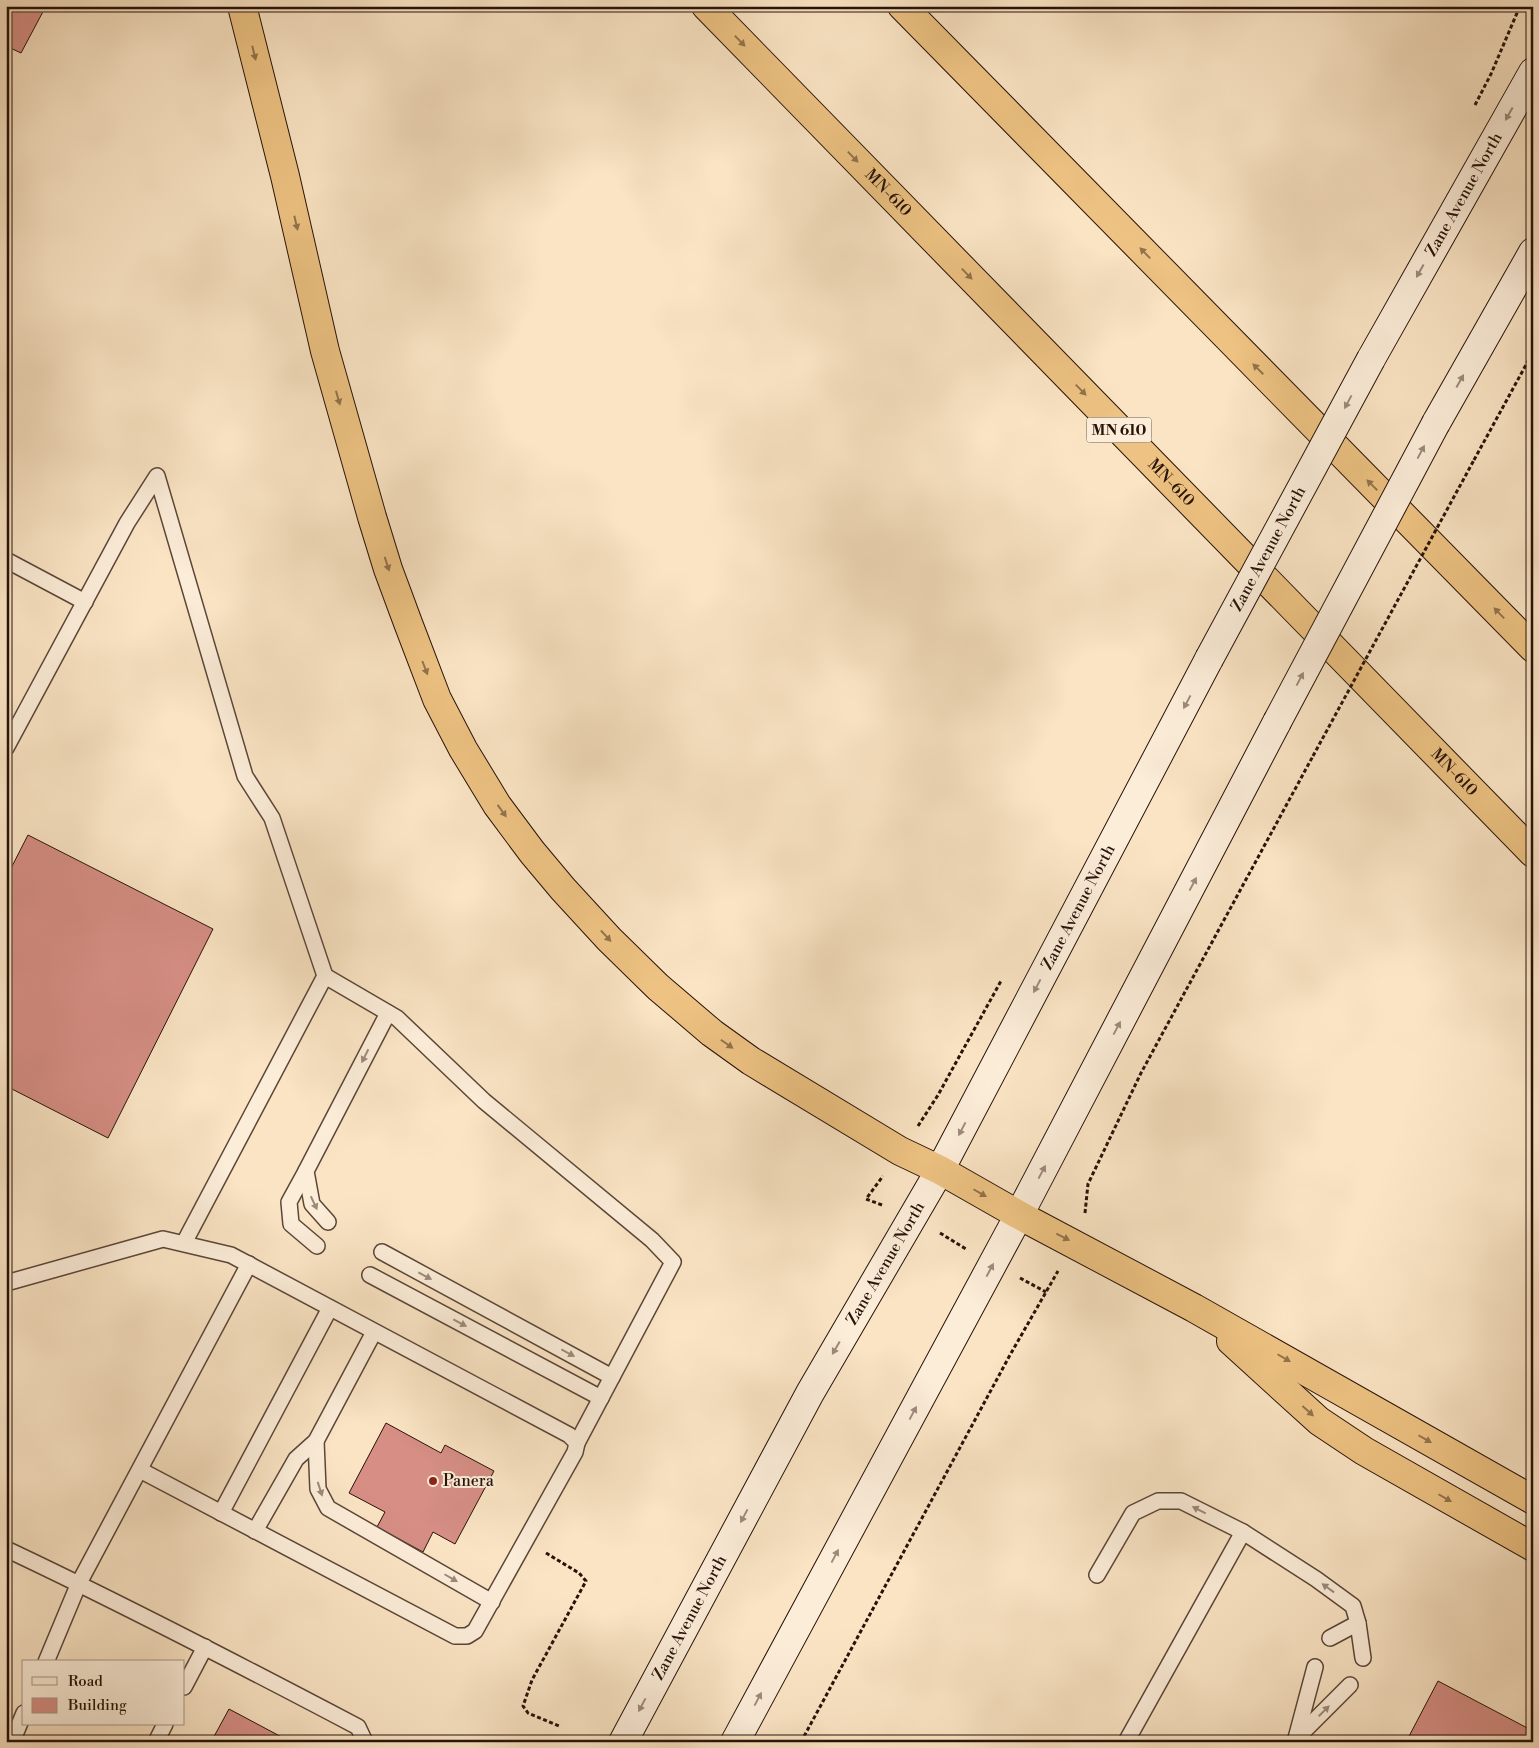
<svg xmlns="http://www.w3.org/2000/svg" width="1539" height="1748" font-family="'Libre Bodoni',serif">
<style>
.building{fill:#d68e85;stroke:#261209}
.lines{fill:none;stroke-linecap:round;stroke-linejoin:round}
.service-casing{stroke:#5b4638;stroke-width:18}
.secondary-casing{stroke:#261209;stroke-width:30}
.motorway-casing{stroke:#261209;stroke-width:30}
.path{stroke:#261209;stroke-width:3;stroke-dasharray:4 2.5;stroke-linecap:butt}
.service{stroke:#fcedd9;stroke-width:15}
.secondary{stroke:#fcedd9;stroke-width:28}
.motorway{stroke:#edc282;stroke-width:28}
.secondary-bridge-casing{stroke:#261209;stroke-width:30;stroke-linecap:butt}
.path-bridge{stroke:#261209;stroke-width:3;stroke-dasharray:4 2.5;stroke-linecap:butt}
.secondary-bridge{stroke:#fcedd9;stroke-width:28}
.oneway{fill:#93734c}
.oneway2{fill:#9c8a7b}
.poi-dot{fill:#8f2418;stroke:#fcedd9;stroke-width:2}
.labels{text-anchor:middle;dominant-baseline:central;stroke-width:4;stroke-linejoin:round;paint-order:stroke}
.shield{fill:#fcedd9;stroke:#665447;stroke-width:1}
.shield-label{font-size:15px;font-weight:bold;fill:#261209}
.street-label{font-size:16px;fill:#261209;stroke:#fcedd9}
.poi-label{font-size:16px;fill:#261209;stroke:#fcedd9;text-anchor:start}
</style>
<rect width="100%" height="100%" fill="#fae4c4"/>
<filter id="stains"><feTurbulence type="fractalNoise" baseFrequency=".004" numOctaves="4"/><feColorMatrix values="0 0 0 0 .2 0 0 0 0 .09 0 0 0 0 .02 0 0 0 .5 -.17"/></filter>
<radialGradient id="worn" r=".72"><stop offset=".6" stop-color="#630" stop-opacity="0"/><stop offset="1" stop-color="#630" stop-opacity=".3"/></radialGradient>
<g class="building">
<polygon points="6,6 46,6 21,53 6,46"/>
<polygon points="28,835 213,929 108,1138 6,1086 6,878"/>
<polygon points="386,1423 441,1453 445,1445 494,1471 455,1544 433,1532 423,1552 377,1527 385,1512 349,1493"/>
<polygon points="1438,1681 1533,1731 1533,1742 1406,1742"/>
<polygon points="229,1709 291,1742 211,1742"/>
</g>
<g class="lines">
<defs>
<g id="service">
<polyline points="6,560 85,602"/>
<polyline points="6,748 127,523 157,476 245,776 272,818 325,976"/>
<polyline points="306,1171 289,1202 291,1224 317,1246"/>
<polyline points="328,1222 312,1204 306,1171 388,1013"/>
<polyline points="184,1243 325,976 397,1018 484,1101 652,1240 673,1262 577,1443"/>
<polyline points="382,1252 612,1377"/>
<polyline points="370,1275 601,1398"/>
<polyline points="6,1283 163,1239 231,1255 569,1435 577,1443 575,1452 475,1631 467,1636 455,1636 140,1470"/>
<polyline points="316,1441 318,1489 328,1508 492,1602"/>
<polyline points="221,1513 330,1308"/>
<polyline points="255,1531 296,1459 316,1441 374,1332"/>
<path d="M6,1549C125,1605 242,1666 358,1727L365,1742"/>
<polyline points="1097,1575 1133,1513 1158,1501 1181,1501 1243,1532 1316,1579 1353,1606 1358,1623 1363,1658"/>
<polyline points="1330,1638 1358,1623"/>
<polyline points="46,1662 79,1583 249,1264"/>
<polyline points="184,1687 205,1647"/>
<polyline points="1299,1736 1350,1685"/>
<polyline points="12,1742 24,1713"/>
<polyline points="156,1742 165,1724"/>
<polyline points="1126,1742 1243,1532"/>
<polyline points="1295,1742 1315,1667"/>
</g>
<g id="secondary">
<path id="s1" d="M1371,359L1533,72"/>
<polyline points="1436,423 1533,252"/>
<path id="s2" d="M623,1742L810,1393L940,1170L1209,659"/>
<polyline points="735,1742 1019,1215 1277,722"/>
</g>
<g id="motorway">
<polyline points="242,6 285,176 325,351 372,517 388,569 408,623 437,699 463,749 497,805 532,852 563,889 609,939 658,987 712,1033 751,1061 900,1151 940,1170 1019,1215 1194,1308 1533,1500"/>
<path id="s3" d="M706,6L1533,853"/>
<polyline points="902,6 1533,648"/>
<polyline points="1231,1341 1319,1421 1364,1451 1533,1547"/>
</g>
</defs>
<use href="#service" class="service-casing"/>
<use href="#secondary" class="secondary-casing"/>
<use href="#motorway" class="motorway-casing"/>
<g class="path">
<polyline points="1475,105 1491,74 1520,6"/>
<polyline points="1474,460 1533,352"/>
<polyline points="918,1126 938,1095 1001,981"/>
<polyline points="882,1205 866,1199 883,1176"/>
<polyline points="1085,1213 1088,1184 1141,1073 1313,756"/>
<polyline points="940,1233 966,1249"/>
<polyline points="1020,1278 1046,1292"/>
<polyline points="546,1553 579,1573 586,1581 532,1680 523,1706 528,1713 559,1726"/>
<polyline points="801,1742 1010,1355 1058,1271"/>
</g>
<use href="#service" class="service"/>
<use href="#secondary" class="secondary"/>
<use href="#motorway" class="motorway"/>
<defs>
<g id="secondary-bridge">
<path id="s4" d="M1209,659L1371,359"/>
<polyline points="1277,722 1436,423"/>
</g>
</defs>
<use href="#secondary-bridge" class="secondary-bridge-casing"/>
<polyline class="path-bridge" points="1313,756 1474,460"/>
<use href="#secondary-bridge" class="secondary-bridge"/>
</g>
<defs><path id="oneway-solid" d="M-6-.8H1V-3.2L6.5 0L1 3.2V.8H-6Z" transform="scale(1.25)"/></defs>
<g class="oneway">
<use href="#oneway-solid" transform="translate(740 41) rotate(46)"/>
<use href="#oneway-solid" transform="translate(254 53) rotate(76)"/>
<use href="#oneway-solid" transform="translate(853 157) rotate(46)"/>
<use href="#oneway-solid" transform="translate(296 223) rotate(77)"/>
<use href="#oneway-solid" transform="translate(1145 253) rotate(-134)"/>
<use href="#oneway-solid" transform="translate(967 274) rotate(46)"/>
<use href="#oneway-solid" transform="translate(1258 369) rotate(-135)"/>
<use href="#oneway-solid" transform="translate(1081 390) rotate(46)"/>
<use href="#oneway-solid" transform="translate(338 398) rotate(74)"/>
<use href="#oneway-solid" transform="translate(1372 485) rotate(-135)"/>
<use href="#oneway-solid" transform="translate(387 564) rotate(72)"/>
<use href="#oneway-solid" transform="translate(1499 613) rotate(-134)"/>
<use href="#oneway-solid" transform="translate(425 668) rotate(69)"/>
<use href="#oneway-solid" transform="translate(502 811) rotate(54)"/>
<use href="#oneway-solid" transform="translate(606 936) rotate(47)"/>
<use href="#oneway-solid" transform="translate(727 1044) rotate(35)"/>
<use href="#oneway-solid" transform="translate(980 1193) rotate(30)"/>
<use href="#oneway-solid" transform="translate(1063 1237) rotate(27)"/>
<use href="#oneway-solid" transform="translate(1284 1358) rotate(30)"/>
<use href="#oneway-solid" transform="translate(1308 1411) rotate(42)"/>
<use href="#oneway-solid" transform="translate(1425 1439) rotate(30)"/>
<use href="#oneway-solid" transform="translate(1445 1498) rotate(30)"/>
</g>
<g class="oneway2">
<use href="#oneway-solid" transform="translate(1509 114) rotate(119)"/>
<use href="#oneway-solid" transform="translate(1420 271) rotate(119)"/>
<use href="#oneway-solid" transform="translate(1460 381) rotate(-61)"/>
<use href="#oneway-solid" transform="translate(1348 402) rotate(118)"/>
<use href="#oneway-solid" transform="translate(1421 452) rotate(-62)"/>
<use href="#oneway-solid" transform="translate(1300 679) rotate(-62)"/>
<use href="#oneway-solid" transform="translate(1187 702) rotate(118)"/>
<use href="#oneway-solid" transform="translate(1193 884) rotate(-62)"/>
<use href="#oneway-solid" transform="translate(1037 986) rotate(118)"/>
<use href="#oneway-solid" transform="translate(1117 1028) rotate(-62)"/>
<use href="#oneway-solid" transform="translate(365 1056) rotate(117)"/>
<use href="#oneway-solid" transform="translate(962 1129) rotate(118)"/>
<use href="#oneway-solid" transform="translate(1042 1172) rotate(-62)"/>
<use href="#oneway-solid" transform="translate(314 1203) rotate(65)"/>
<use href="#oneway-solid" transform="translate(990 1270) rotate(-62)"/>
<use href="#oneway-solid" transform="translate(425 1276) rotate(28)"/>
<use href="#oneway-solid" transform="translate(460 1323) rotate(28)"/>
<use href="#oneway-solid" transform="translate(836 1348) rotate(120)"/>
<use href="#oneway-solid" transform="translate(568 1353) rotate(28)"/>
<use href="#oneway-solid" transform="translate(913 1413) rotate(-62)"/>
<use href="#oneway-solid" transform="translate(320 1489) rotate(72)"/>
<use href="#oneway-solid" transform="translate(1199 1510) rotate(-153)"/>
<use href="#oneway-solid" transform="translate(744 1516) rotate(118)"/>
<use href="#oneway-solid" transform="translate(835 1556) rotate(-62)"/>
<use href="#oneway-solid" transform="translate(451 1578) rotate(30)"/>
<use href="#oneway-solid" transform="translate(1328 1588) rotate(-144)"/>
<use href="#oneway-solid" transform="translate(758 1699) rotate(-62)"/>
<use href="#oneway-solid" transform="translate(642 1705) rotate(118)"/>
<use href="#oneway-solid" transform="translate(1324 1711) rotate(-45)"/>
</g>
<circle class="poi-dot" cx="433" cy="1481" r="5"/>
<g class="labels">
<rect class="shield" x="1086.5" y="417.5" width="65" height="25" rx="4"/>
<g class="shield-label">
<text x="1119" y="430">MN 610</text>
</g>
<g class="street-label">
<text stroke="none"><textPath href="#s3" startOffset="261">MN-610</textPath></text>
<text stroke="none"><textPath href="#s1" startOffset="189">Zane Avenue North</textPath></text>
<text stroke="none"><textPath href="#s3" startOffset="666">MN-610</textPath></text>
<text stroke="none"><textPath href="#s4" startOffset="125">Zane Avenue North</textPath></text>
<text stroke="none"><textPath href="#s3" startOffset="1071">MN-610</textPath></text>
<text stroke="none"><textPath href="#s2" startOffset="951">Zane Avenue North</textPath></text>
<text stroke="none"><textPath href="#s2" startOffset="546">Zane Avenue North</textPath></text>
<text stroke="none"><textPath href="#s2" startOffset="141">Zane Avenue North</textPath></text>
</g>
<g class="poi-label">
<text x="443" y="1481">Panera</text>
</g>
</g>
<rect width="1539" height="1748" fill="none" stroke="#fae4c4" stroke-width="25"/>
<rect x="8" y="8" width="1524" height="1733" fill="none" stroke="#261209" stroke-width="2.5"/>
<rect x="12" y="12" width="1514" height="1723" fill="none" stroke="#261209"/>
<rect x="22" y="1660" width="162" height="65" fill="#fcedd9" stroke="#a69586"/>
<rect x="32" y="1677" width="25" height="8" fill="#fcedd9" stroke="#a69586"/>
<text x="68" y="1686" font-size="15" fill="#261209">Road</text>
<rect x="32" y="1698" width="25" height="15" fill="#d68e85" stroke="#a69586"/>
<text x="68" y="1710" font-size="15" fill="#261209">Building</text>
<rect width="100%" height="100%" filter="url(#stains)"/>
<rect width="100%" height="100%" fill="url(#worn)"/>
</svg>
